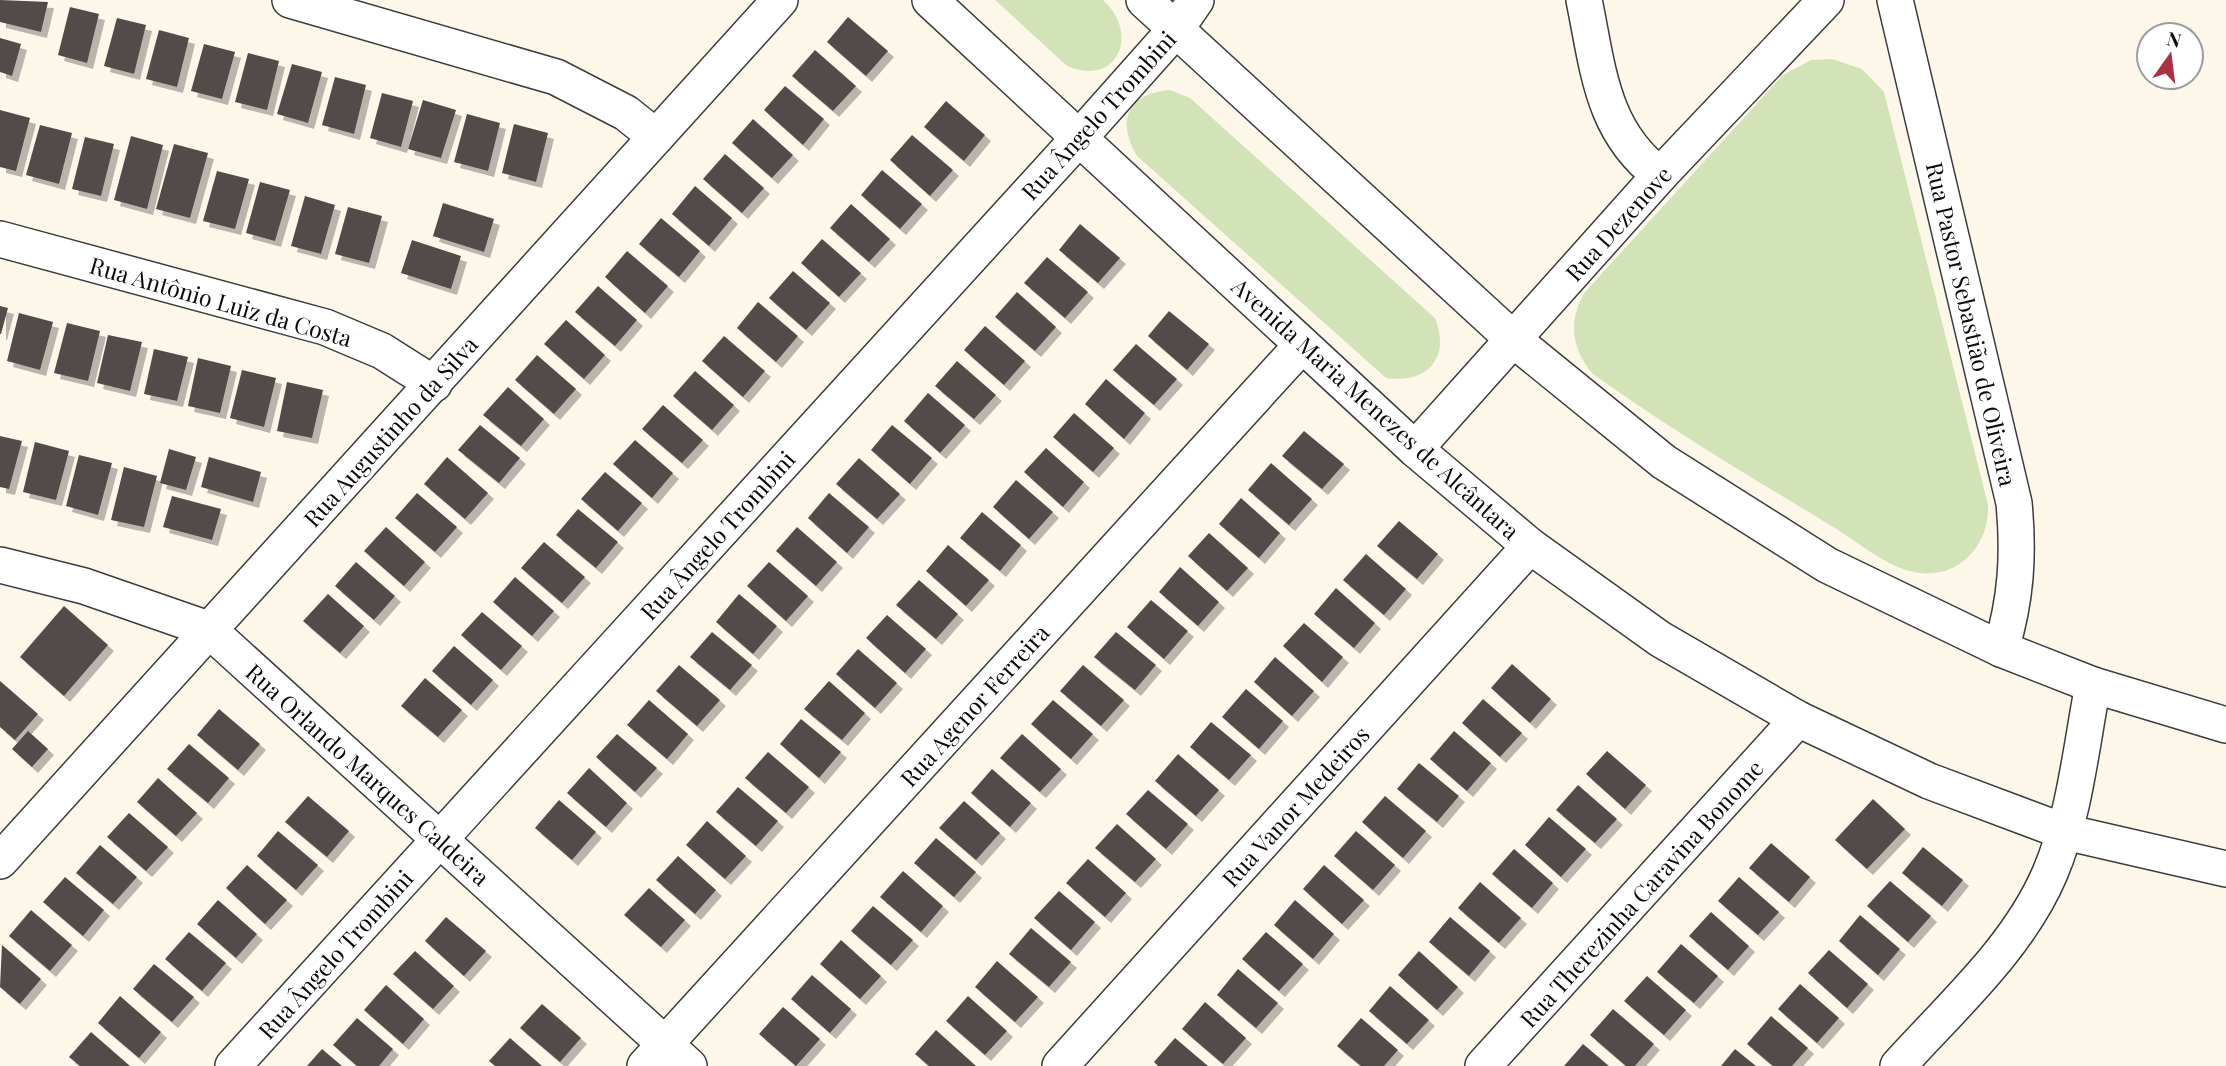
<svg xmlns="http://www.w3.org/2000/svg" width="2226" height="1066" font-family="'Playfair Display',serif">
<style>
.green{fill:#d2e3b8}
.building{fill:#524b48;filter:url(#shadow)}
.lines{fill:none;stroke-linecap:round;stroke-linejoin:round}
.minor-casing{stroke:#3d3d3d;stroke-width:38}
.minor{stroke:#fff;stroke-width:35}
.labels{text-anchor:middle;dominant-baseline:central;stroke-width:7;stroke-linejoin:round;paint-order:stroke}
.street-label{font-size:23px;fill:#0a0a0a;stroke:#fff}
</style>
<defs>
<filter id="shadow"><feDropShadow dx="6" dy="6" stdDeviation="0" flood-color="#0004"/></filter>
</defs>
<rect width="100%" height="100%" fill="#fdf7ea"/>
<g class="green">
<path d="M995,0H1103C1140,33 1118,88 1067,66Z"/>
<path d="M1832,59L1862,69L1884,92L1988,505C1990,546 1957,581 1914,572C1887,567 1859,543 1835,528C1754,479 1671,430 1593,374C1571,349 1568,320 1585,292L1783,75L1811,60Z"/>
<path d="M1170,90L1190,98L1435,318C1451,358 1427,384 1386,378L1137,156C1116,120 1127,94 1170,90Z"/>
</g>
<g class="building">
<polygon points="0,0 48,2 41,32 0,22"/>
<polygon points="70,7 99,14 87,63 58,55"/>
<polygon points="848,17 888,51 866,76 827,42"/>
<polygon points="117,18 146,25 134,74 104,66"/>
<polygon points="159,30 189,38 177,87 146,79"/>
<polygon points="0,38 21,44 12,76 0,72"/>
<polygon points="204,44 235,52 222,99 191,91"/>
<polygon points="815,50 856,86 833,111 792,76"/>
<polygon points="248,53 279,61 267,110 235,102"/>
<polygon points="292,64 322,72 308,123 277,114"/>
<polygon points="335,77 366,85 354,134 322,125"/>
<polygon points="785,86 824,119 803,145 764,110"/>
<polygon points="382,93 413,101 401,147 370,138"/>
<polygon points="423,100 456,110 441,158 408,149"/>
<polygon points="946,101 985,135 964,161 924,127"/>
<polygon points="0,110 30,118 16,171 0,167"/>
<polygon points="467,114 500,123 488,171 454,162"/>
<polygon points="753,119 793,155 772,178 732,143"/>
<polygon points="514,124 548,133 536,182 502,173"/>
<polygon points="40,125 72,133 59,184 26,175"/>
<polygon points="912,135 953,170 930,196 890,160"/>
<polygon points="131,136 163,145 147,209 114,200"/>
<polygon points="85,137 114,144 101,196 72,189"/>
<polygon points="174,144 208,153 190,218 156,209"/>
<polygon points="725,154 764,188 742,213 703,179"/>
<polygon points="882,170 922,204 900,229 861,195"/>
<polygon points="217,171 249,179 235,229 203,221"/>
<polygon points="260,182 290,190 275,241 246,233"/>
<polygon points="695,186 732,218 709,246 672,214"/>
<polygon points="305,196 335,205 321,254 291,246"/>
<polygon points="443,203 494,219 484,252 433,236"/>
<polygon points="851,204 890,239 869,262 830,228"/>
<polygon points="348,207 382,216 369,263 335,254"/>
<polygon points="661,218 700,251 679,277 639,244"/>
<polygon points="1080,224 1120,258 1098,283 1059,250"/>
<polygon points="822,239 861,273 839,297 801,263"/>
<polygon points="412,240 461,256 451,289 401,273"/>
<polygon points="627,251 668,286 645,313 605,277"/>
<polygon points="1047,257 1088,292 1065,318 1024,283"/>
<polygon points="793,271 830,303 806,330 769,298"/>
<polygon points="598,286 637,320 615,346 575,312"/>
<polygon points="1017,292 1056,327 1035,351 995,317"/>
<polygon points="758,302 798,336 776,362 737,328"/>
<polygon points="0,306 8,308 1,334 0,334"/>
<polygon points="1169,311 1209,344 1187,370 1148,336"/>
<polygon points="19,313 53,322 40,370 7,361"/>
<polygon points="566,320 605,355 584,379 544,344"/>
<polygon points="67,323 100,331 88,381 54,373"/>
<polygon points="985,326 1025,361 1004,385 964,350"/>
<polygon points="108,335 142,342 130,391 97,383"/>
<polygon points="724,336 765,371 743,397 702,361"/>
<polygon points="1136,344 1177,379 1154,405 1113,370"/>
<polygon points="154,349 188,357 177,401 144,394"/>
<polygon points="537,355 576,389 554,414 515,380"/>
<polygon points="198,358 231,366 220,413 188,406"/>
<polygon points="957,361 996,395 974,419 935,386"/>
<polygon points="242,370 276,378 264,427 230,418"/>
<polygon points="695,371 734,405 712,430 673,396"/>
<polygon points="1106,379 1145,413 1124,439 1085,404"/>
<polygon points="287,382 323,390 312,438 277,431"/>
<polygon points="508,387 544,419 521,446 483,415"/>
<polygon points="928,393 965,425 940,453 904,421"/>
<polygon points="663,405 703,440 682,463 642,429"/>
<polygon points="1074,413 1114,448 1093,472 1053,437"/>
<polygon points="480,425 520,458 499,483 458,450"/>
<polygon points="892,425 932,458 910,484 871,450"/>
<polygon points="1304,431 1344,464 1322,489 1282,456"/>
<polygon points="0,436 22,441 9,489 0,487"/>
<polygon points="635,440 673,473 652,498 613,464"/>
<polygon points="35,442 69,451 56,500 23,492"/>
<polygon points="1046,448 1084,482 1063,507 1024,472"/>
<polygon points="169,449 196,457 186,490 160,483"/>
<polygon points="79,455 112,463 98,515 66,506"/>
<polygon points="209,457 261,472 253,502 201,487"/>
<polygon points="447,457 488,493 465,519 424,484"/>
<polygon points="859,458 900,494 877,519 836,484"/>
<polygon points="1271,463 1312,499 1289,525 1248,490"/>
<polygon points="124,467 157,476 144,527 111,520"/>
<polygon points="605,472 642,503 618,531 581,499"/>
<polygon points="1016,480 1053,512 1029,539 993,507"/>
<polygon points="417,493 457,527 435,552 395,518"/>
<polygon points="829,493 869,527 847,553 808,518"/>
<polygon points="172,496 221,509 212,540 163,527"/>
<polygon points="1241,498 1280,533 1259,558 1219,524"/>
<polygon points="578,509 618,542 596,568 556,535"/>
<polygon points="982,512 1021,545 1000,571 960,538"/>
<polygon points="1399,521 1438,554 1417,579 1377,546"/>
<polygon points="386,527 425,562 404,586 364,551"/>
<polygon points="797,527 837,562 816,586 776,551"/>
<polygon points="1209,533 1248,568 1227,591 1188,556"/>
<polygon points="544,542 585,577 562,603 521,568"/>
<polygon points="948,545 989,580 966,606 926,571"/>
<polygon points="1366,554 1406,589 1384,615 1343,580"/>
<polygon points="356,562 395,596 374,620 335,586"/>
<polygon points="769,562 808,596 786,621 747,586"/>
<polygon points="1180,567 1219,602 1198,626 1159,592"/>
<polygon points="515,577 554,611 532,636 493,602"/>
<polygon points="919,580 958,614 936,639 896,605"/>
<polygon points="1336,588 1375,623 1354,648 1314,614"/>
<polygon points="328,594 364,626 340,653 303,621"/>
<polygon points="739,594 777,626 753,654 716,622"/>
<polygon points="1151,600 1188,631 1164,659 1127,627"/>
<polygon points="64,606 108,645 64,696 20,657"/>
<polygon points="482,612 522,646 501,670 461,635"/>
<polygon points="887,615 926,649 905,673 866,638"/>
<polygon points="1304,623 1343,657 1322,682 1283,646"/>
<polygon points="712,632 752,665 730,690 690,657"/>
<polygon points="1116,632 1156,665 1135,690 1094,657"/>
<polygon points="454,646 493,680 471,705 432,671"/>
<polygon points="858,649 897,683 875,708 836,674"/>
<polygon points="1275,657 1314,691 1292,716 1254,682"/>
<polygon points="1512,664 1551,699 1530,723 1491,688"/>
<polygon points="679,665 720,700 697,726 656,691"/>
<polygon points="1083,665 1124,700 1101,726 1060,691"/>
<polygon points="425,678 462,710 438,737 401,706"/>
<polygon points="0,681 38,714 15,740 0,727"/>
<polygon points="829,681 865,713 842,740 804,709"/>
<polygon points="1246,689 1283,721 1259,749 1222,717"/>
<polygon points="1483,699 1522,733 1500,757 1462,723"/>
<polygon points="649,700 688,734 667,759 627,725"/>
<polygon points="1053,700 1093,734 1071,759 1031,724"/>
<polygon points="219,709 260,744 238,770 197,735"/>
<polygon points="801,719 841,752 819,778 780,744"/>
<polygon points="1211,722 1251,755 1229,780 1190,747"/>
<polygon points="28,731 48,749 32,767 12,749"/>
<polygon points="1454,731 1491,763 1467,791 1430,759"/>
<polygon points="617,734 657,768 635,792 596,757"/>
<polygon points="1022,734 1061,769 1040,792 1000,758"/>
<polygon points="189,744 229,778 208,803 167,769"/>
<polygon points="1607,751 1646,785 1625,809 1586,774"/>
<polygon points="768,752 809,787 786,813 745,778"/>
<polygon points="1178,754 1219,790 1196,816 1155,781"/>
<polygon points="1419,763 1459,796 1437,822 1397,789"/>
<polygon points="589,768 627,803 606,827 567,793"/>
<polygon points="992,769 1031,803 1010,827 971,793"/>
<polygon points="158,778 197,813 176,836 137,802"/>
<polygon points="1578,785 1617,819 1595,843 1556,810"/>
<polygon points="738,787 778,821 756,846 716,812"/>
<polygon points="1148,790 1188,824 1166,849 1126,814"/>
<polygon points="308,796 349,831 327,857 285,822"/>
<polygon points="1385,796 1426,831 1403,858 1362,822"/>
<polygon points="1873,799 1905,829 1867,869 1835,840"/>
<polygon points="559,800 596,832 572,860 535,828"/>
<polygon points="964,801 1000,833 976,860 939,828"/>
<polygon points="129,813 168,847 146,871 107,837"/>
<polygon points="1549,817 1586,849 1561,877 1525,845"/>
<polygon points="707,821 746,856 725,879 686,845"/>
<polygon points="1117,824 1156,859 1135,882 1095,848"/>
<polygon points="278,831 318,865 296,890 257,856"/>
<polygon points="1356,831 1395,865 1373,890 1334,856"/>
<polygon points="936,838 976,872 954,897 914,863"/>
<polygon points="1771,843 1810,877 1789,902 1749,868"/>
<polygon points="100,845 137,877 113,904 76,873"/>
<polygon points="1923,847 1963,880 1942,906 1902,873"/>
<polygon points="1514,849 1553,883 1532,908 1492,874"/>
<polygon points="678,856 716,890 695,914 656,880"/>
<polygon points="1088,859 1126,893 1105,917 1066,883"/>
<polygon points="247,865 287,900 265,924 226,888"/>
<polygon points="1324,865 1364,900 1342,924 1303,889"/>
<polygon points="903,871 943,906 921,932 880,897"/>
<polygon points="65,877 104,910 83,936 43,902"/>
<polygon points="1739,877 1779,912 1758,935 1718,901"/>
<polygon points="1890,881 1931,916 1908,942 1867,906"/>
<polygon points="1480,882 1521,918 1499,943 1458,908"/>
<polygon points="649,888 685,920 661,947 624,915"/>
<polygon points="1059,891 1095,922 1071,950 1034,918"/>
<polygon points="218,900 257,934 236,958 197,924"/>
<polygon points="1295,900 1334,934 1313,959 1274,925"/>
<polygon points="873,906 913,940 891,965 851,931"/>
<polygon points="31,910 72,945 50,971 9,936"/>
<polygon points="1711,912 1749,946 1728,970 1689,936"/>
<polygon points="1860,915 1900,949 1878,975 1839,941"/>
<polygon points="446,917 486,951 464,976 425,941"/>
<polygon points="1450,917 1490,951 1469,976 1429,942"/>
<polygon points="1031,928 1071,962 1049,987 1009,954"/>
<polygon points="189,932 226,963 202,991 165,959"/>
<polygon points="1266,932 1303,964 1279,991 1242,959"/>
<polygon points="841,940 881,976 860,999 820,964"/>
<polygon points="1681,944 1718,976 1694,1003 1657,972"/>
<polygon points="2,945 41,979 20,1004 0,987"/>
<polygon points="1829,950 1868,984 1847,1008 1808,973"/>
<polygon points="415,951 454,986 433,1009 393,974"/>
<polygon points="1419,951 1458,987 1437,1010 1398,975"/>
<polygon points="997,961 1038,997 1015,1022 975,987"/>
<polygon points="154,964 194,997 172,1022 133,989"/>
<polygon points="1238,969 1278,1003 1256,1028 1217,995"/>
<polygon points="812,975 851,1009 830,1033 791,999"/>
<polygon points="1647,976 1686,1010 1664,1035 1624,1001"/>
<polygon points="1800,984 1839,1018 1817,1043 1778,1009"/>
<polygon points="386,985 424,1019 403,1044 364,1010"/>
<polygon points="1390,986 1429,1020 1407,1044 1369,1011"/>
<polygon points="120,996 161,1032 139,1058 98,1023"/>
<polygon points="968,996 1007,1031 985,1055 946,1021"/>
<polygon points="1205,1002 1246,1038 1223,1064 1182,1029"/>
<polygon points="542,1004 581,1038 560,1062 520,1028"/>
<polygon points="783,1007 820,1039 796,1066 759,1034"/>
<polygon points="1613,1009 1654,1044 1635,1066 1626,1066 1590,1035"/>
<polygon points="1771,1016 1808,1048 1792,1066 1773,1066 1747,1044"/>
<polygon points="357,1018 393,1049 379,1066 357,1066 333,1045"/>
<polygon points="1361,1018 1398,1050 1384,1066 1361,1066 1337,1046"/>
<polygon points="936,1030 976,1066 929,1066 915,1054"/>
<polygon points="91,1032 130,1066 80,1066 69,1057"/>
<polygon points="510,1038 542,1066 495,1066 489,1061"/>
<polygon points="1175,1038 1208,1066 1158,1066 1154,1062"/>
<polygon points="1583,1044 1609,1066 1564,1066"/>
<polygon points="322,1049 342,1066 307,1066"/>
<polygon points="1735,1049 1756,1066 1721,1066"/>
</g>
<g class="lines">
<defs>
<g id="minor">
<polyline points="290,0 556,77 626,113 656,137"/>
<polyline points="930,0 1415,449 1530,546 1660,639 1798,719 1929,781 2065,832 2226,869"/>
<polyline points="1144,0 1514,340 1664,462 1827,565 2001,649 2093,685 2226,725"/>
<path d="M1584,0C1598,67 1601,131 1660,175"/>
<path d="M1895,0L2014,503C2019,555 2016,600 2001,649"/>
<polyline points="0,239 325,327 382,351 434,384"/>
<polyline points="1415,449 1660,175 1826,0"/>
<polyline points="0,565 84,586 208,629 689,1066"/>
<polyline points="0,861 780,0"/>
<polyline points="233,1066 1079,138 1176,29 1196,0"/>
<polyline points="645,1066 1302,345"/>
<polyline points="1060,1066 1530,546"/>
<polyline points="1483,1066 1798,719"/>
<path d="M1898,1066C1952,1006 2018,948 2050,873C2075,814 2081,747 2093,685"/>
</g>
</defs>
<use href="#minor" class="minor-casing"/>
<use href="#minor" class="minor"/>
</g>
<g class="labels">
<g class="street-label">
<text transform="translate(1098 115) rotate(-48)">Rua Ângelo Trombini</text>
<text transform="translate(1618 223) rotate(-48)">Rua Dezenove</text>
<text transform="translate(221 301) rotate(16)">Rua Antônio Luiz da Costa</text>
<text transform="translate(1972 324) rotate(77)">Rua Pastor Sebastião de Oliveira</text>
<text transform="translate(1376 408) rotate(42)">Avenida Maria Menezes de Alcântara</text>
<text transform="translate(390 431) rotate(-48)">Rua Augustinho da Silva</text>
<text transform="translate(717 535) rotate(-48)">Rua Ângelo Trombini</text>
<text transform="translate(974 705) rotate(-48)">Rua Agenor Ferreira</text>
<text transform="translate(368 774) rotate(42)">Rua Orlando Marques Caldeira</text>
<text transform="translate(1295 806) rotate(-48)">Rua Vanor Medeiros</text>
<text transform="translate(1641 893) rotate(-48)">Rua Therezinha Caravina Bonome</text>
<text transform="translate(335 954) rotate(-48)">Rua Ângelo Trombini</text>
</g>
</g>
<g transform="translate(2170 56) rotate(14)"><circle r="33" fill="#ffffff" stroke="#9d9d9d" stroke-width="2"/>
<path d="M0-5L12 26L0 18L-12 26Z" fill="#ab3244"/>
<text y="-10" font-size="19" font-weight="bold" text-anchor="middle" fill="#0a0a0a">N</text>
</g>
</svg>
